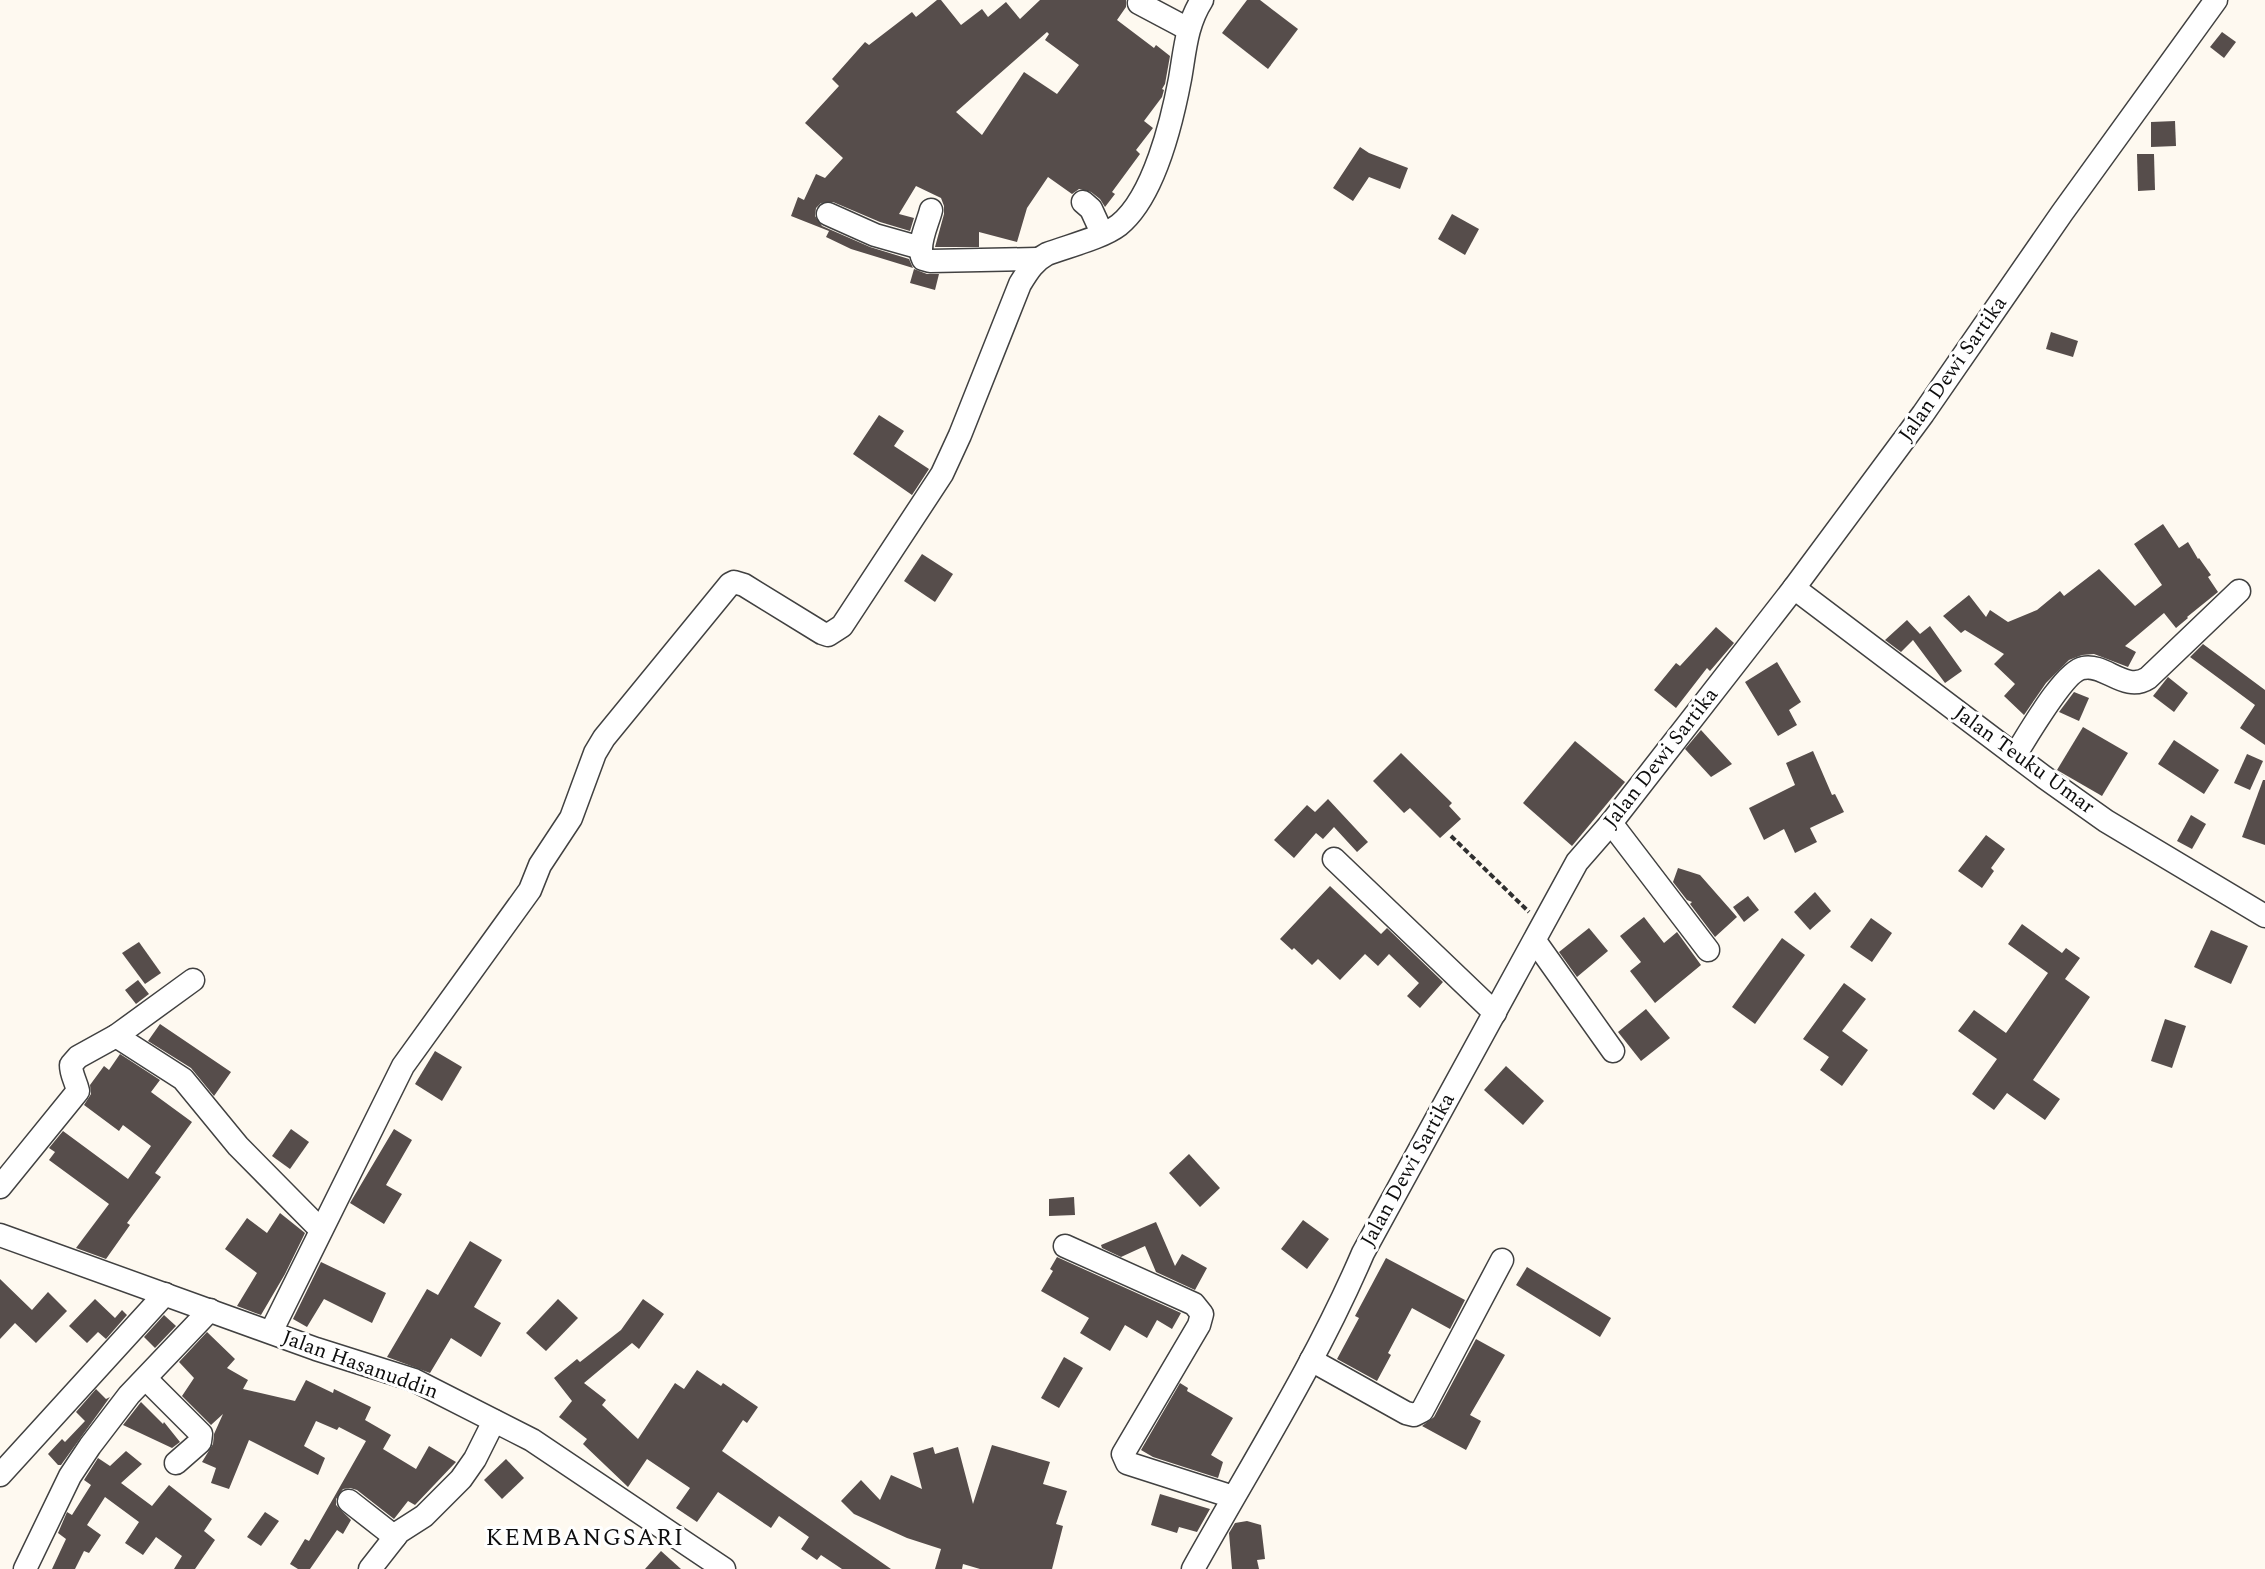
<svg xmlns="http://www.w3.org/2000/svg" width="2265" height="1569" font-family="Spectral,serif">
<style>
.building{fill:#564d4b;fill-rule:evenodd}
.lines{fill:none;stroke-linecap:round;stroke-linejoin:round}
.minor-casing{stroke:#414141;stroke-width:25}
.path{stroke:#303030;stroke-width:4;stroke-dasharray:6 3;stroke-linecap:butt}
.minor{stroke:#fff;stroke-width:22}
.labels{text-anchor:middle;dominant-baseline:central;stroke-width:6;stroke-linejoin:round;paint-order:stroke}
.street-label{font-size:21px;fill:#0e0e0e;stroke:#fff}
.quarter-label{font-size:24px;letter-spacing:1.5px;fill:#0e0e0e;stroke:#fff}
</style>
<rect width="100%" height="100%" fill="#fef9f0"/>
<g class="building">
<path d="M937,0H941L961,25L982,9L988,17L1006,2L1020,19L1040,0H1126V7L1117,20L1154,48L1156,45L1170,56L1165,84L1162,89L1164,90L1162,97L1144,121L1153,128L1136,150L1140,154L1112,192L1115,194L1105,207L1100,199L1091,192L1079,189L1072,194L1048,177L1027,208L1017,242L979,232V247H935L944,214V206L941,198L916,186L899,214L914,218L910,231L880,222L833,202L821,203L816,208L815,216L822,226L870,247L909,259L913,268L851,249L826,237L829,231L791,216L798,197L804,200L816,174L825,178L843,158L805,123L839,86L832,79L865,42L869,45L912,12L916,17ZM1047,32L1049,34L1045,40L1079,65L1057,94L1024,72L982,135L956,112Z"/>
<polygon points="1247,0 1260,0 1298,29 1268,69 1222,33"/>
<polygon points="2222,32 2236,42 2224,58 2210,47"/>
<polygon points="2175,121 2176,146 2151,147 2151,122"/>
<polygon points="1360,147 1369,153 1408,168 1400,189 1369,177 1353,201 1333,188"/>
<polygon points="2137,154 2154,154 2155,190 2138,191"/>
<polygon points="1452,214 1479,229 1465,255 1438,239"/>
<polygon points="914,269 927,274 939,274 935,290 910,283"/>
<polygon points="2051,332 2078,341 2073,357 2046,349"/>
<polygon points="879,415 904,431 894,446 929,469 912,495 853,454"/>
<polygon points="2163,524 2179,548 2188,542 2198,559 2199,558 2211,575 2208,577 2218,592 2187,617 2188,618 2176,628 2164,613 2125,646 2136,652 2128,667 2094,654 2082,655 2069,660 2046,683 2024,715 2004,696 2015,684 1994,664 2004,654 1965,630 1961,633 1943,616 1969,595 1986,617 1990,610 2008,622 2037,610 2060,591 2064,596 2099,569 2135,606 2162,585 2134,544"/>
<polygon points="922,554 953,574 935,602 904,581"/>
<polygon points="1907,620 1920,634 1930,626 1962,671 1945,683 1913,640 1901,652 1885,640"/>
<polygon points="1716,627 1734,643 1710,671 1707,668 1676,708 1654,690 1676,663 1680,666"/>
<polygon points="2203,644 2265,690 2265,745 2240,728 2255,705 2190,657"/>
<polygon points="1777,662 1801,702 1789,710 1797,725 1778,736 1745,682"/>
<polygon points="2168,677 2188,693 2174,712 2153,696"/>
<polygon points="2074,692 2089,698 2079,721 2059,712"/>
<polygon points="2083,727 2128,753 2102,796 2057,770"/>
<polygon points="1701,730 1732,764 1711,777 1685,749"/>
<polygon points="2174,740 2219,770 2204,794 2158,764"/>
<polygon points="1575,741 1625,782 1572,846 1523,803"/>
<polygon points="1813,751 1832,795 1835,794 1844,812 1810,828 1817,842 1795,853 1784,829 1764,840 1749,808 1795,785 1786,763"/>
<polygon points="1401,753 1452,803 1449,806 1461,819 1440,838 1410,808 1404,813 1373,781"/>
<polygon points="2247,754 2263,761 2250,790 2234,783"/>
<polygon points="2263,780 2265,780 2265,845 2242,837"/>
<polygon points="1328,799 1368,842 1357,852 1334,827 1323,839 1316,833 1294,858 1274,840 1307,805 1315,812"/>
<polygon points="2191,815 2206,824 2192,849 2177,841"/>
<polygon points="1986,835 2005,849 1991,868 1994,871 1982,888 1958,871"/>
<polygon points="1678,868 1700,875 1737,917 1715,937 1690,904 1692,902 1687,900 1673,882"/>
<polygon points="1330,886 1381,934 1387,928 1443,982 1420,1008 1407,996 1419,983 1389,954 1378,966 1365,954 1340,980 1318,959 1312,965 1294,948 1292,950 1280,939"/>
<polygon points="1815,892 1831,911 1810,930 1794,912"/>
<polygon points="1748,896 1759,910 1744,922 1733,907"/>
<polygon points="1644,917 1664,943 1677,932 1701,965 1655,1003 1630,971 1641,962 1620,936"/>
<polygon points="1871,918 1892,933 1872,962 1850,947"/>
<polygon points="2022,924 2062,953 2066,948 2080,958 2065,979 2090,997 2033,1080 2060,1099 2045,1120 2007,1093 1994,1110 1972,1094 1997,1059 1958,1031 1974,1010 2006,1033 2048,973 2008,944"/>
<polygon points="1589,928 1608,951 1577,977 1559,952"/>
<polygon points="2211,930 2248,946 2231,984 2194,967"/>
<polygon points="1782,938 1805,955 1755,1024 1732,1007"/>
<polygon points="139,942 161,973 145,984 122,953"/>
<polygon points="138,980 149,994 136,1004 125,990"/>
<polygon points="1844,983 1866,999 1842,1031 1868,1050 1842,1086 1820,1070 1829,1057 1803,1039"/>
<polygon points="1646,1009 1670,1038 1641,1061 1618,1032"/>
<polygon points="2165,1019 2186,1026 2172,1068 2151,1061"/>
<polygon points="160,1024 231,1072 214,1096 191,1068 148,1041"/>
<polygon points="435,1051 462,1067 442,1101 415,1084"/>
<polygon points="120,1054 160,1080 151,1092 192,1122 155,1173 161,1177 127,1223 130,1225 106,1259 76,1248 109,1204 49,1160 55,1152 49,1148 63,1131 128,1179 151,1146 123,1125 119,1131 84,1105 91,1094 90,1085 104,1066 109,1070"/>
<polygon points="1506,1066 1544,1101 1523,1125 1484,1090"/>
<polygon points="291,1129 309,1142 290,1169 272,1156"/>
<polygon points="394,1129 412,1140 386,1185 402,1194 384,1224 350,1203"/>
<polygon points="1189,1154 1220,1188 1200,1207 1169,1173"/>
<polygon points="1074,1197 1075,1215 1049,1216 1049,1199"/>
<polygon points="280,1213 305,1233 285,1274 261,1315 237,1306 257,1273 225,1249 247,1218 267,1233"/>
<polygon points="1303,1220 1329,1239 1307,1269 1281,1249"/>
<polygon points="1156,1222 1175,1266 1182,1254 1207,1268 1195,1290 1156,1272 1145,1246 1121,1257 1102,1248 1101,1245"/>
<polygon points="470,1241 502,1260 474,1307 501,1323 481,1357 451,1338 430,1373 387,1357 427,1289 438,1295"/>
<polygon points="1057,1257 1059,1258 1181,1313 1172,1329 1157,1320 1147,1338 1125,1325 1110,1351 1080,1333 1089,1318 1041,1291 1053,1271 1050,1269"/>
<polygon points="1386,1258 1465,1300 1450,1329 1412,1308 1388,1353 1391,1355 1377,1381 1337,1359 1359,1318 1355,1316"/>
<polygon points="321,1262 386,1293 372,1323 324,1299 307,1327 293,1319"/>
<polygon points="1527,1267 1611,1318 1600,1337 1516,1285"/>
<polygon points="0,1279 32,1310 48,1292 67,1311 36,1343 15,1323 0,1339"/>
<polygon points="95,1299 115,1318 122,1310 127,1315 106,1339 98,1332 87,1343 69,1326"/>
<polygon points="558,1299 578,1318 546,1351 526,1333"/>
<polygon points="643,1299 664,1314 639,1349 632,1343 584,1383 606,1400 602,1405 638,1439 675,1383 684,1389 697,1370 721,1386 723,1383 758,1407 747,1423 743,1420 722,1451 891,1569 842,1569 821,1555 817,1560 801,1549 809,1537 779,1516 771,1528 718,1492 697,1522 676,1508 690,1488 647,1459 628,1487 583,1444 587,1439 559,1417 572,1401 554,1378 577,1359 580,1362 621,1330"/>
<polygon points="164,1315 176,1326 155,1348 144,1337"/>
<polygon points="207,1332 235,1359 227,1368 248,1380 243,1389 295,1401 306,1380 333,1393 334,1389 371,1407 365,1420 391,1435 383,1449 416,1469 429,1446 456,1462 415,1505 408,1501 394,1519 357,1490 350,1488 343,1489 336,1499 336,1505 351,1520 343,1534 337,1530 310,1569 298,1569 290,1564 305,1539 309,1541 366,1441 339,1427 337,1430 316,1421 304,1446 325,1458 318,1475 249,1440 229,1489 211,1483 216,1468 202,1462 213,1444 214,1434 223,1414 211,1425 182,1396 194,1378 179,1362"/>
<polygon points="1476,1339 1505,1355 1470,1415 1481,1421 1466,1450 1422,1426 1434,1417"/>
<polygon points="1064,1357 1083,1368 1059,1408 1041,1398"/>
<polygon points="1180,1383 1188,1388 1187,1391 1233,1418 1211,1455 1223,1462 1218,1478 1153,1457 1141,1450"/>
<polygon points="96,1389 106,1399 110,1397 61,1465 58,1465 48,1454 62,1439 65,1442 85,1421 76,1412"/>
<polygon points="141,1402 163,1424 164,1422 180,1442 172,1448 123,1425"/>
<polygon points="992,1445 1050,1462 1043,1484 1067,1491 1056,1524 1063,1526 1052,1569 980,1569 963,1564 962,1569 935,1569 941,1549 907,1538 854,1514 841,1501 861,1480 880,1500 891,1475 922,1489 913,1453 933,1447 935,1454 958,1447 973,1504"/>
<polygon points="126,1451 142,1464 121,1483 152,1506 169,1485 212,1519 204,1531 215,1540 195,1569 174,1569 182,1556 156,1537 143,1555 125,1543 139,1522 105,1497 87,1525 101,1535 89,1553 84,1551 75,1569 52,1569 66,1539 58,1533 67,1512 72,1515 91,1485 84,1480 98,1458 110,1466"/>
<polygon points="506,1459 524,1478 502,1499 484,1480"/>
<polygon points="1160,1494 1210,1509 1197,1532 1179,1527 1177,1533 1151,1525"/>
<polygon points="265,1512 279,1521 261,1546 247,1537"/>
<polygon points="1247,1521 1261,1525 1265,1559 1257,1560 1259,1569 1232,1569 1229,1533 1235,1523"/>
<polygon points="661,1551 681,1569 645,1569"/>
</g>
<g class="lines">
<defs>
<g id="minor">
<polyline points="1139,3 1188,29"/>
<polyline points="1083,202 1091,209 1102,233"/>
<path d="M931,210C928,223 916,246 923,259L930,261L1037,259"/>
<polyline points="828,214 875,235 921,248"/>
<polyline points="1794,588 2044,777 2106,821 2265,916"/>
<path d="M2015,755C2027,737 2064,671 2083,668C2105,663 2125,693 2148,678L2239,591"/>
<polyline points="1611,823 1708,950"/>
<polyline points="1334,859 1495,1013"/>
<polyline points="1535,941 1613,1051"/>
<polyline points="116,1036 183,1079 238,1146 321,1230"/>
<path d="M0,1187L78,1091C76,1081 71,1075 71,1065L78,1057L116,1036L193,980"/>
<polyline points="0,1235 316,1349 414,1380 532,1440 724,1569"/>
<polyline points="1065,1246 1194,1304 1202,1314 1199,1325 1123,1454 1127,1463 1233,1497"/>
<path d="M271,1332L403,1066L530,890L540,865L571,818L595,753L604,738L730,584L734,582L744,585L822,633L828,635L842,626L942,474L960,435L1020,284C1028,271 1034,261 1047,254C1068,246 1102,238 1119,225C1154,197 1172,121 1180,79C1185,51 1186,25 1202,0"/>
<polyline points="1311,1360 1406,1413 1414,1415 1422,1411 1502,1260"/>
<polyline points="146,1379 201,1434 200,1442 176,1463"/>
<polyline points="0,1475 165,1294"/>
<polyline points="349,1501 395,1537"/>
<polyline points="25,1569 70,1476 90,1446 129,1395 210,1310"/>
<polyline points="370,1569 399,1532 424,1516 461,1479 475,1459 494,1421"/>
<path d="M1193,1569C1251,1465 1316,1363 1363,1253L1577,862L1611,823L1794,588L1923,414L2062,213L2216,0"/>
</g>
</defs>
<use href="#minor" class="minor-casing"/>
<polyline class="path" points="1451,836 1529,912"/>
<use href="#minor" class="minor"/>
</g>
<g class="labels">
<g class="street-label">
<text transform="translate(1953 369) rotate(-55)">Jalan Dewi Sartika</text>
<text transform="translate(1661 758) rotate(-52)">Jalan Dewi Sartika</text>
<text transform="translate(2024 760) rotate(36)">Jalan Teuku Umar</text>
<text transform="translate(1408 1170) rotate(-61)">Jalan Dewi Sartika</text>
<text transform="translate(360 1365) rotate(20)">Jalan Hasanuddin</text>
</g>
<g class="quarter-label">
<text x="585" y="1538">KEMBANGSARI</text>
</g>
</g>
</svg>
